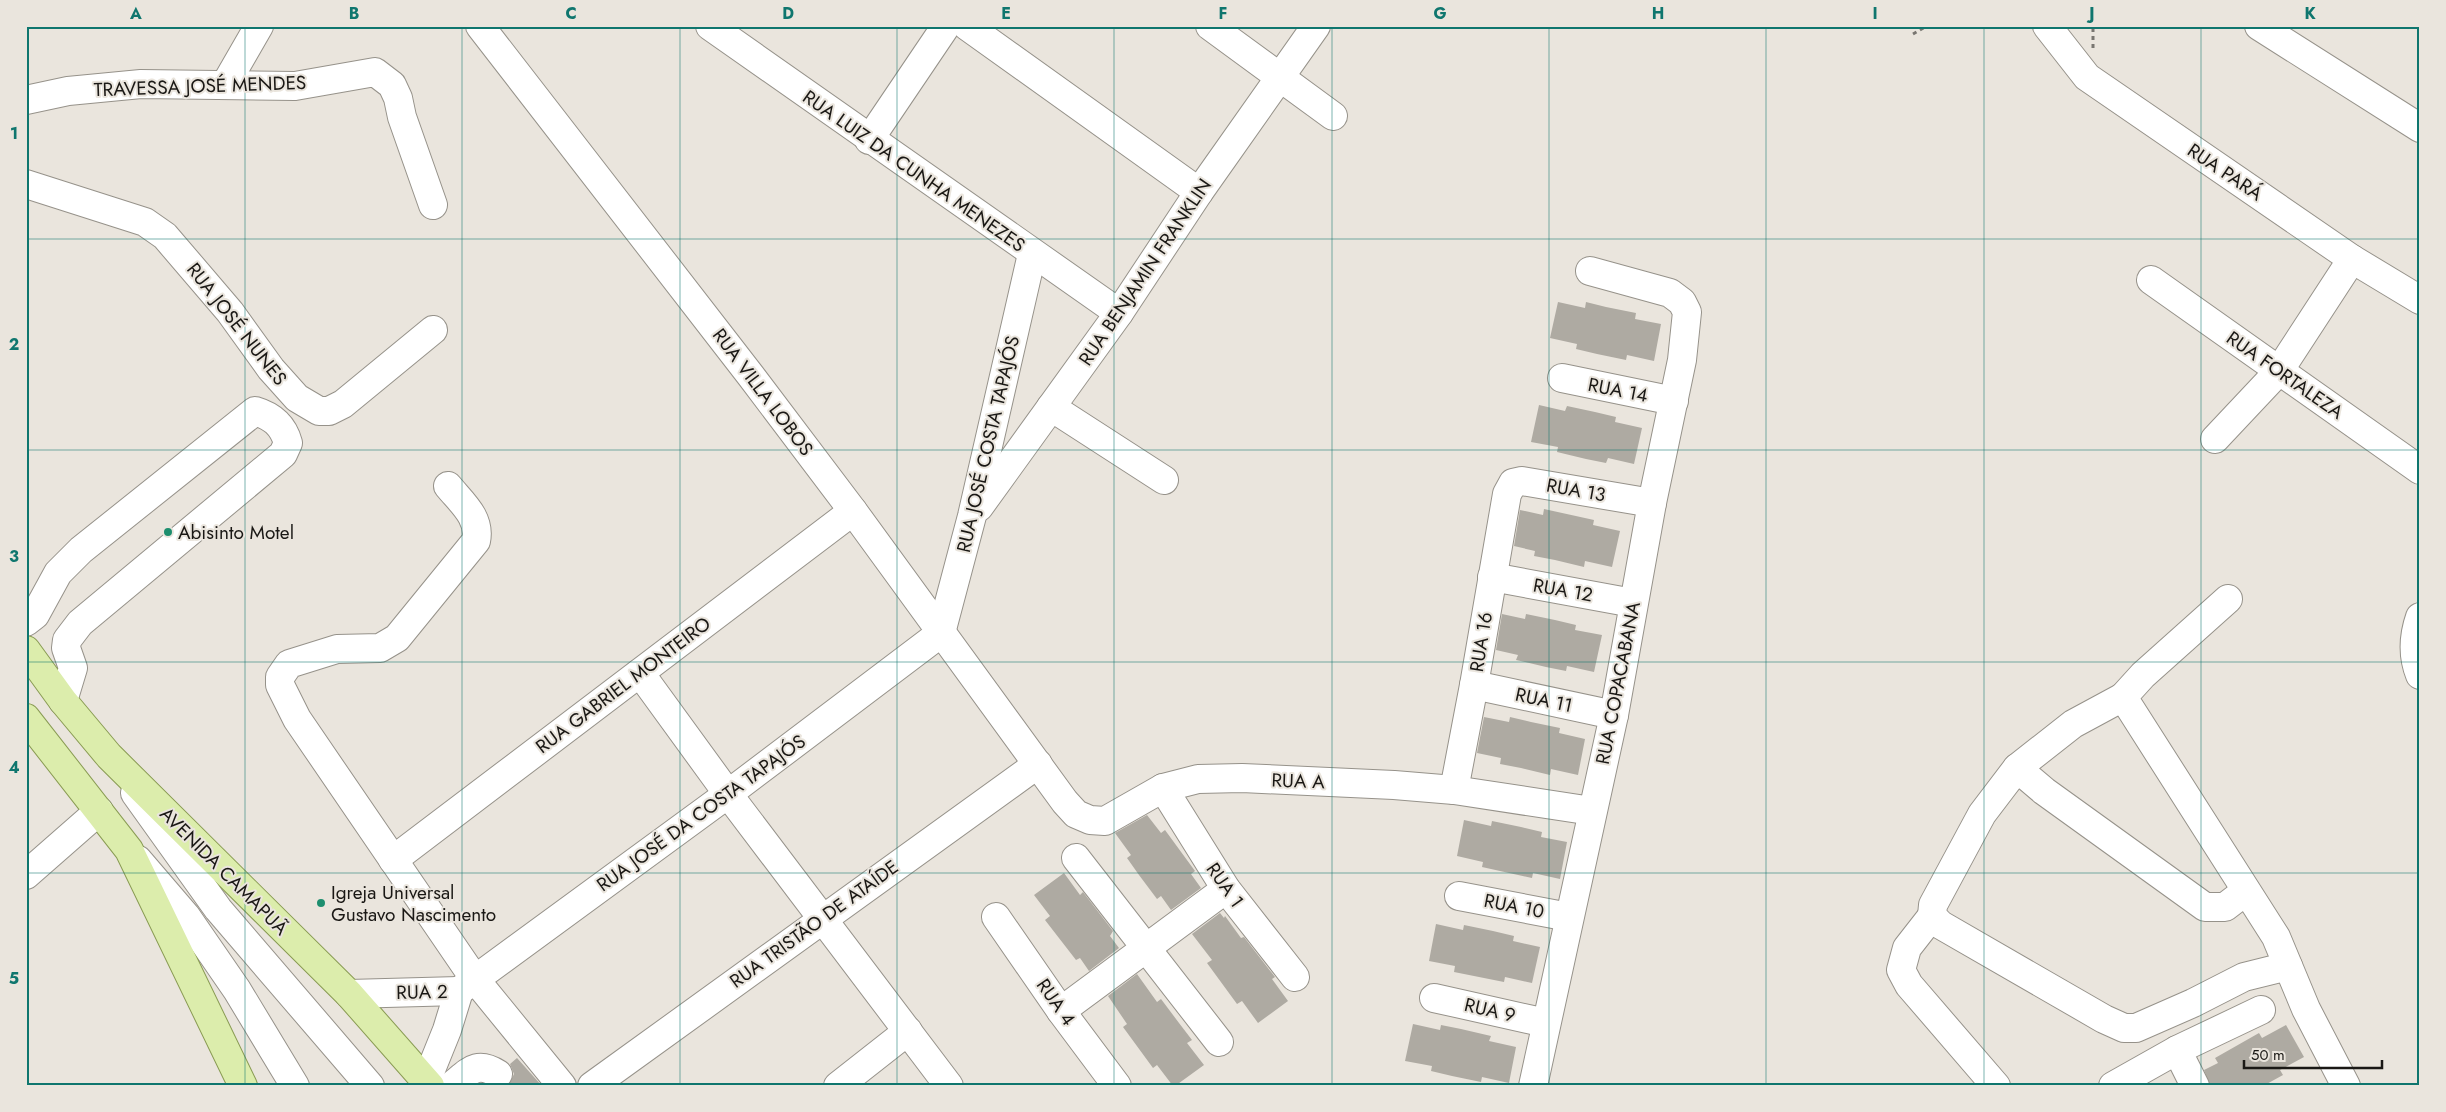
<svg xmlns="http://www.w3.org/2000/svg" width="2446" height="1112" font-family="Jost,sans-serif">
<style>
.building{fill:#aeaaa2}
.lines{fill:none;stroke-linecap:round;stroke-linejoin:round}
.minor-casing{stroke:#96928a;stroke-width:30}
.major-casing{stroke:#899b53;stroke-width:30}
.path{stroke:#797671;stroke-width:3;stroke-dasharray:4 4;stroke-linecap:butt}
.minor{stroke:#fff;stroke-width:28}
.major{stroke:#dcedac;stroke-width:28}
.grid{fill:none;stroke:#0f766e;stroke-width:1;stroke-opacity:0.55}
.poi-dot{fill:#1d8e6e;stroke:#eae5dd;stroke-width:2}
.labels{text-anchor:middle;dominant-baseline:central;stroke-width:4;stroke-linejoin:round;paint-order:stroke}
.street-label{font-size:19px;fill:#1a1815;stroke:#eae5dd}
.poi-label{font-size:19px;fill:#1a1815;stroke:#eae5dd;text-anchor:start}
.neatline{fill:none;stroke:#0f766e;stroke-width:2}
.grid-label{font-size:16px;text-anchor:middle;font-weight:bold;fill:#0f766e}
</style>
<rect width="100%" height="100%" fill="#eae5dd"/>
<g class="building">
<polygon points="1558,302 1585,308 1586,302 1606,307 1636,313 1635,319 1661,324 1654,361 1627,355 1626,360 1597,354 1576,349 1577,344 1550,338"/>
<polygon points="1539,405 1565,411 1567,406 1595,412 1616,417 1615,422 1642,428 1634,464 1608,458 1606,463 1586,459 1557,452 1558,447 1531,442"/>
<polygon points="1544,509 1594,520 1593,525 1620,531 1612,567 1585,561 1584,567 1555,560 1534,556 1535,551 1514,546 1520,510 1543,515"/>
<polygon points="1502,614 1525,619 1526,614 1555,620 1576,625 1575,630 1602,635 1594,672 1567,666 1566,671 1546,667 1516,660 1518,655 1496,650"/>
<polygon points="1484,717 1509,722 1510,717 1531,722 1560,728 1559,733 1585,739 1578,775 1551,769 1550,775 1521,768 1500,764 1501,758 1477,753"/>
<polygon points="1147,815 1161,833 1165,830 1195,871 1191,874 1201,888 1171,910 1161,896 1157,899 1139,875 1127,858 1131,855 1115,833"/>
<polygon points="1464,820 1491,826 1492,821 1521,827 1542,832 1541,837 1567,842 1560,879 1533,873 1532,878 1482,867 1483,862 1457,856"/>
<polygon points="1064,873 1080,895 1083,892 1113,931 1110,936 1119,948 1089,971 1080,958 1076,960 1045,920 1050,916 1034,895"/>
<polygon points="1220,913 1224,918 1225,916 1241,938 1244,937 1275,977 1272,979 1288,1001 1258,1023 1242,1001 1237,1004 1207,963 1212,960 1192,934"/>
<polygon points="1436,924 1463,930 1464,925 1493,931 1514,936 1513,941 1540,947 1532,983 1505,977 1504,982 1454,972 1455,966 1429,961"/>
<polygon points="1137,974 1157,1002 1161,999 1179,1023 1192,1040 1187,1043 1204,1065 1175,1086 1173,1086 1157,1065 1153,1068 1123,1027 1127,1024 1108,996"/>
<polygon points="1413,1024 1440,1030 1441,1025 1461,1029 1491,1036 1489,1041 1516,1047 1509,1083 1482,1077 1481,1082 1452,1076 1431,1071 1432,1066 1405,1061"/>
<polygon points="2286,1025 2304,1057 2280,1070 2283,1075 2263,1086 2210,1086 2204,1070 2218,1063 2215,1058 2259,1033 2262,1038"/>
<polygon points="517,1058 542,1086 508,1086 514,1074 510,1064"/>
</g>
<g class="lines">
<defs>
<g id="minor">
<polyline points="480,26 751,376 853,511 1065,802 1076,814 1090,820 1105,821 1163,788 1198,779 1242,778 1394,785 1454,790 1592,811"/>
<polyline points="710,26 1119,313"/>
<polyline points="967,26 1199,192"/>
<polyline points="1210,26 1333,116"/>
<polyline points="2047,26 2087,77 2352,259 2420,300"/>
<polyline points="2259,26 2420,128"/>
<polyline points="225,85 259,26"/>
<polyline points="26,100 68,91 141,84 295,86 375,72 392,85 398,98 402,117 433,205"/>
<polyline points="869,140 946,26"/>
<polyline points="26,184 145,222 165,236 230,312 271,369 297,398 319,411 329,411 343,404 433,330"/>
<polyline points="2151,280 2420,470"/>
<polyline points="1562,378 1674,401"/>
<polyline points="1051,407 1164,480"/>
<polyline points="2215,439 2279,371 2352,259"/>
<path d="M448,486C462,503 481,518 476,541L397,638L380,648L337,649L289,664L280,677V685L297,719L474,978L562,1086"/>
<polyline points="979,507 1119,313 1199,192 1316,26"/>
<polyline points="1492,577 1633,603"/>
<polyline points="2228,599 2143,675 2123,697 2276,937 2306,1009 2346,1086"/>
<path d="M2420,617C2413,637 2412,655 2420,675"/>
<path d="M26,622L35,615L58,573L81,550L255,411C272,416 283,425 288,443L283,454L80,623L67,640L66,648L73,668L63,701"/>
<polyline points="640,673 728,794 949,1086"/>
<polyline points="1474,685 1614,715"/>
<polyline points="2017,768 2073,724 2123,697"/>
<polyline points="1163,788 1226,889 1295,977"/>
<polyline points="1454,790 1474,685 1507,494 1513,483 1522,481 1652,503"/>
<polyline points="135,793 218,909 370,1086"/>
<polyline points="1076,858 1219,1042"/>
<polyline points="138,860 186,916 237,990 295,1086"/>
<polyline points="393,860 853,511"/>
<polyline points="26,875 99,811"/>
<polyline points="2246,891 2225,907 2205,907 2044,791 2017,768 1982,814 1933,905 1932,916 1941,925 2104,1019 2124,1028 2136,1028 2193,1003 2244,977 2288,966"/>
<polyline points="1459,896 1569,917"/>
<polyline points="1932,916 1907,948 1901,970 1909,985 1996,1086"/>
<polyline points="996,917 1061,1011 1117,1086"/>
<polyline points="459,991 728,794 941,633 972,516 1032,254"/>
<polyline points="349,994 459,991"/>
<polyline points="1434,998 1546,1023"/>
<polyline points="1061,1011 1226,889"/>
<polyline points="2177,1050 2195,1086"/>
<polyline points="426,1082 447,1030 459,991"/>
<path d="M451,1086C469,1072 476,1060 498,1074"/>
<polyline points="592,1086 1038,764"/>
<polyline points="838,1086 908,1031"/>
<polyline points="1533,1086 1614,715 1652,503 1682,360 1687,312 1682,302 1670,293 1590,271"/>
<polyline points="2113,1086 2177,1050 2261,1010"/>
</g>
<g id="major">
<polyline points="26,650 63,701 109,756 349,994 430,1086"/>
<polyline points="26,718 129,850 243,1086"/>
</g>
</defs>
<use href="#minor" class="minor-casing"/>
<use href="#major" class="major-casing"/>
<g class="path">
<polyline points="1913,34 1927,26"/>
<polyline points="2093,48 2093,26"/>
</g>
<use href="#minor" class="minor"/>
<use href="#major" class="major"/>
</g>
<path class="grid" d="M245,26V1086M462,26V1086M680,26V1086M897,26V1086M1114,26V1086M1332,26V1086M1549,26V1086M1766,26V1086M1984,26V1086M2201,26V1086M26,239H2420M26,450H2420M26,662H2420M26,873H2420"/>
<g class="poi-dot">
<circle cx="168" cy="532" r="5"/>
<circle cx="321" cy="903" r="5"/>
</g>
<g class="labels">
<g class="street-label">
<text transform="translate(200 86) rotate(-2)">TRAVESSA JOSÉ MENDES</text>
<text transform="translate(914 171) rotate(35)">RUA LUIZ DA CUNHA MENEZES</text>
<text transform="translate(2225 172) rotate(34)">RUA PARÁ</text>
<text transform="translate(1145 272) rotate(-56)">RUA BENJAMIN FRANKLIN</text>
<text transform="translate(237 324) rotate(52)">RUA JOSÉ NUNES</text>
<text transform="translate(2285 375) rotate(35)">RUA FORTALEZA</text>
<text transform="translate(1618 390) rotate(11)">RUA 14</text>
<text transform="translate(763 392) rotate(53)">RUA VILLA LOBOS</text>
<text transform="translate(988 444) rotate(-77)">RUA JOSÉ COSTA TAPAJÓS</text>
<text transform="translate(1576 490) rotate(10)">RUA 13</text>
<text transform="translate(1563 590) rotate(10)">RUA 12</text>
<text transform="translate(1481 642) rotate(-81)">RUA 16</text>
<text transform="translate(1618 683) rotate(-79)">RUA COPACABANA</text>
<text transform="translate(623 685) rotate(-37)">RUA GABRIEL MONTEIRO</text>
<text transform="translate(1544 700) rotate(12)">RUA 11</text>
<text transform="translate(1298 781) rotate(2)">RUA A</text>
<text transform="translate(701 813) rotate(-36)">RUA JOSÉ DA COSTA TAPAJÓS</text>
<text transform="translate(224 871) rotate(45)">AVENIDA CAMAPUÃ</text>
<text transform="translate(1225 885) rotate(55)">RUA 1</text>
<text transform="translate(1514 906) rotate(11)">RUA 10</text>
<text transform="translate(814 924) rotate(-36)">RUA TRISTÃO DE ATAÍDE</text>
<text transform="translate(422 992) rotate(-1)">RUA 2</text>
<text transform="translate(1056 1002) rotate(55)">RUA 4</text>
<text transform="translate(1490 1010) rotate(13)">RUA 9</text>
</g>
<g class="poi-label">
<text x="178" y="532">Abisinto Motel</text>
<text x="331" y="892">Igreja Universal<tspan x="331" dy="22">Gustavo Nascimento</tspan></text>
</g>
</g>
<rect width="2446" height="1112" fill="none" stroke="#eae5dd" stroke-width="55"/>
<path d="M2244 1060v8h138v-8" fill="none" stroke="#1a1815" stroke-width="2.5"/>
<text x="2251" y="1060" font-size="15" fill="#1a1815" stroke="#eae5dd" stroke-width="4" paint-order="stroke">50 m</text>
<rect x="28" y="28" width="2390" height="1056" class="neatline"/>
<g class="grid-label">
<text x="136" y="19">A</text>
<text x="354" y="19">B</text>
<text x="571" y="19">C</text>
<text x="788" y="19">D</text>
<text x="1006" y="19">E</text>
<text x="1223" y="19">F</text>
<text x="1440" y="19">G</text>
<text x="1658" y="19">H</text>
<text x="1875" y="19">I</text>
<text x="2092" y="19">J</text>
<text x="2310" y="19">K</text>
<text x="14" y="139">1</text>
<text x="14" y="350">2</text>
<text x="14" y="562">3</text>
<text x="14" y="773">4</text>
<text x="14" y="984">5</text>
</g>
</svg>
